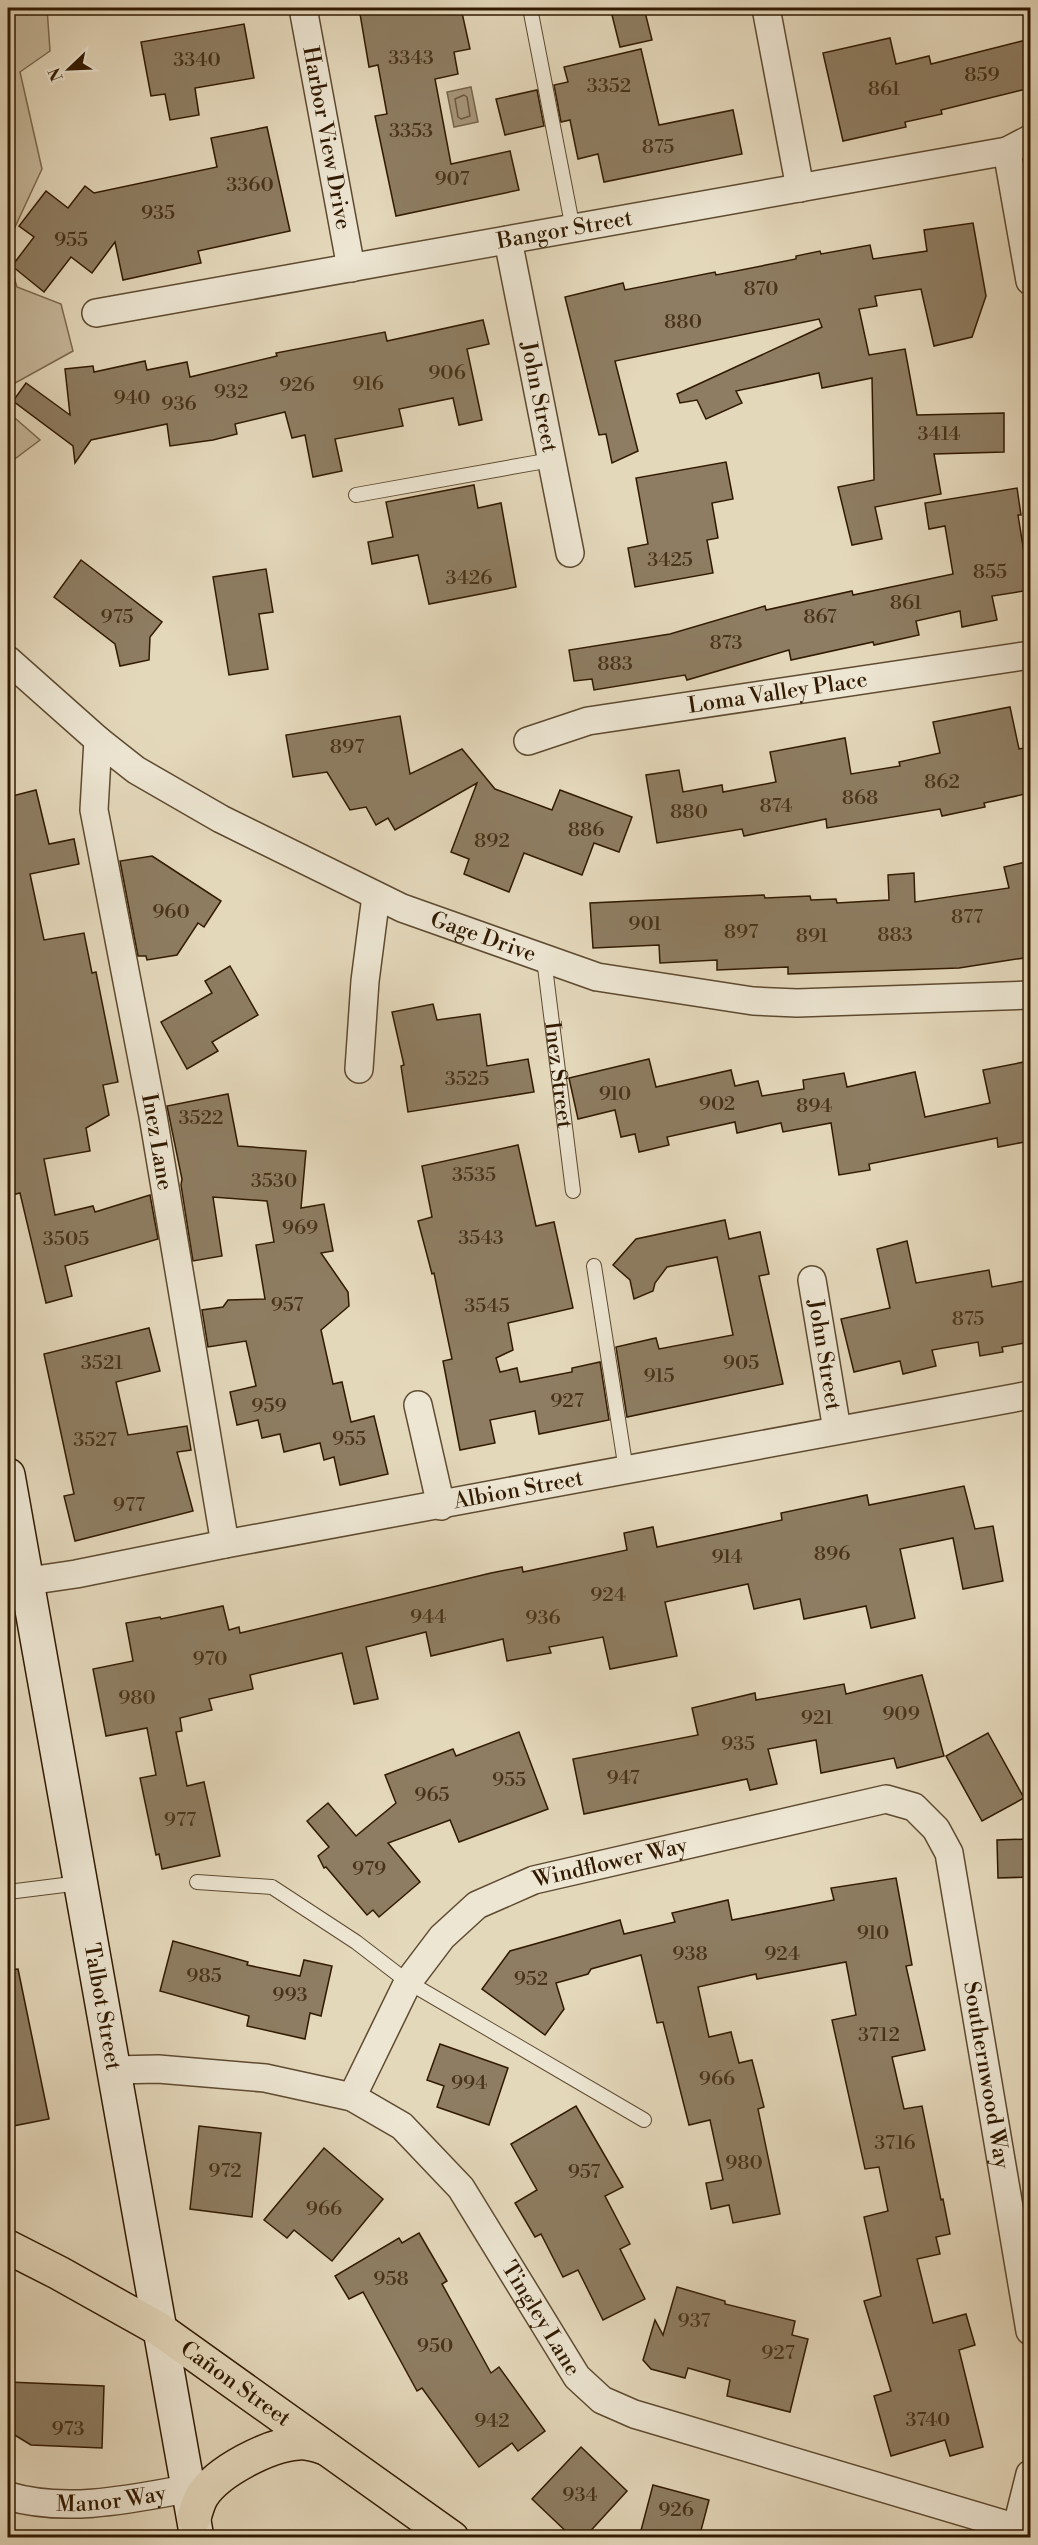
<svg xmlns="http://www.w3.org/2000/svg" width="1038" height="2545" font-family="'Libre Bodoni',serif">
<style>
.green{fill:#c6b89b;stroke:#7c694e;stroke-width:1.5}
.water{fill:#a7977c;stroke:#78654b;stroke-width:1.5}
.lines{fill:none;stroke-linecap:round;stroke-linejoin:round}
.shore{stroke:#6c583e;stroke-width:1.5}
.building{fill:#8e7d62;stroke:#311a01;stroke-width:1.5}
.lane-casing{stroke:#5e4a30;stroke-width:16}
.street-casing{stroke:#5e4a30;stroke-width:30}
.secondary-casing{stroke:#311a01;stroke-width:36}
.primary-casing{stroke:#311a01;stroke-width:36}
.lane{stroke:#ede6d3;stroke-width:14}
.street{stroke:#ede6d3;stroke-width:27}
.secondary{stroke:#ede6d3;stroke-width:33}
.primary{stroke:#e4d8bb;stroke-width:33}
.labels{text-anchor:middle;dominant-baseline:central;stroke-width:4.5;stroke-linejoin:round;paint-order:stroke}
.number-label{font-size:20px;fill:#483319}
.street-label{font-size:22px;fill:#311a01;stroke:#ede6d3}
</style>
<rect width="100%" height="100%" fill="#e4d8bb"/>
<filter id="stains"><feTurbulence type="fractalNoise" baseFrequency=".00333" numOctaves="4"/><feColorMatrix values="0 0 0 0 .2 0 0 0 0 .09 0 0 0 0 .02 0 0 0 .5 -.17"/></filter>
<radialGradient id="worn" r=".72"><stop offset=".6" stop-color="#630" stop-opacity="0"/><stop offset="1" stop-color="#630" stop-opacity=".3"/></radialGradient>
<g class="green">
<polygon points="8,8 19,8 26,15 47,8 50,51 20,72 42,169 8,242"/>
<polygon points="8,258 17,287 61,304 73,351 8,387"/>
<polygon points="8,412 40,440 8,464"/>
</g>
<polygon class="water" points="471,87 478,122 454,127 447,92"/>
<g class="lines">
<polygon class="shore" points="464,95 467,97 470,116 461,119 458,117 455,99"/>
</g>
<g class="building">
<polygon points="359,8 461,8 470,49 454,52 458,74 435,79 451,164 510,151 519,190 396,216 375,116 387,114 378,65 369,67"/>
<polygon points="625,8 644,8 652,40 620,47 611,11"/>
<polygon points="244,24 254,78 195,88 199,115 170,120 165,94 151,96 141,42"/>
<polygon points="890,38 896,64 929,56 931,64 1030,39 1030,88 941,110 942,114 905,122 906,127 843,141 823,53"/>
<polygon points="641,49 659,125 733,110 742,154 604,182 598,154 578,159 570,120 561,122 554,85 568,82 564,67"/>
<polygon points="537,90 544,126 505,135 496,99"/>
<polygon points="267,127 290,231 198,251 201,263 123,280 115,242 92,273 71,257 44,292 12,266 34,237 19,226 46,191 68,208 85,186 94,193 217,167 211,138"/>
<polygon points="973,223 986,296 972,337 934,346 921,289 875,296 877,306 859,309 869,355 905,349 917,415 1004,413 1004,452 934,454 941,494 875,507 882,539 852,545 838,487 874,480 872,378 822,388 819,373 736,391 742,403 706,419 697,400 680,403 677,394 822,327 819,319 615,361 638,451 612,463 606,434 599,435 565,297 623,283 625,290 715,272 716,275 796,259 796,256 820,251 821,254 870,245 873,259 927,251 924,230"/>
<polygon points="483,320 489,344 467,349 482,420 459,425 453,398 399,409 403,426 335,439 342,471 313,477 305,435 292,438 285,412 235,424 237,434 213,440 170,446 167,424 91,440 75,463 73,446 13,401 26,383 70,415 65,369 93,366 94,372 145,361 147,370 187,362 190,377 277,356 276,353 385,332 387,341"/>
<polygon points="726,462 733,499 712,503 718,538 707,540 713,573 635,587 628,548 648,544 636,478"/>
<polygon points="474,485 478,508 501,503 516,587 429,604 418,555 372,564 368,542 393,537 386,502"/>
<polygon points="1017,488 1021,515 1018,515 1030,590 992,596 997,620 962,627 960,611 916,621 919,635 874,645 873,642 791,660 789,650 687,680 685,675 594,690 592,679 574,681 569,650 670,634 765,606 766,610 852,591 853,595 953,574 945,526 929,529 925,503"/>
<polygon points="81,560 162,622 150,637 149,660 120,666 115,644 54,597"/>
<polygon points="266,569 273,612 259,614 268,669 229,675 213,577"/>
<polygon points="1010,707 1019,749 1030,747 1030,793 984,803 985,807 942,816 940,809 827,828 826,819 744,836 742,829 657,843 646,775 679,770 683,792 722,785 723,792 776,782 770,752 845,738 851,774 900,766 899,762 940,753 933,722"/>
<polygon points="400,716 410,774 462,749 495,789 552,810 560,790 632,817 619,852 594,843 582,875 524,853 509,892 464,874 469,859 451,852 477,783 395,830 388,818 376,825 366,807 350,810 327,772 293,777 286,735"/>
<polygon points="36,790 49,844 74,839 79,864 30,874 44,940 84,933 92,973 96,972 118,1082 103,1085 109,1115 86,1128 90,1151 44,1159 55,1215 93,1206 95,1212 150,1195 158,1239 65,1266 72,1296 46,1303 20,1193 8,1196 8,797"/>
<polygon points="152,856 221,901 204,927 198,923 177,955 147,960 146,956 138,956 120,861"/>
<polygon points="1030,861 1030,957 959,968 788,974 788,967 717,970 717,960 660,963 659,945 593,948 590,903 764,895 765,898 810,896 811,900 836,899 837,903 889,900 888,875 914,873 915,902 1009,888 1004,867"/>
<polygon points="230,966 258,1015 212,1042 218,1051 187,1069 161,1022 212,993 205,981"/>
<polygon points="433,1004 437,1020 480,1014 487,1066 528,1059 534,1092 408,1112 401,1066 404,1065 392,1012"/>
<polygon points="649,1059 656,1087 731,1070 735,1086 758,1081 762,1096 804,1089 803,1080 844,1073 847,1087 915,1072 925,1117 990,1103 983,1070 1024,1062 1030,1094 1030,1141 998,1147 997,1138 869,1164 870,1170 839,1175 831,1123 783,1132 781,1123 737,1133 735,1122 667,1137 669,1145 639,1152 635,1134 621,1137 615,1110 578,1119 569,1078"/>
<polygon points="228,1094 238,1146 306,1151 301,1208 324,1204 333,1251 321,1253 348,1292 349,1306 321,1330 333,1384 342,1382 351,1422 374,1416 388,1474 340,1485 334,1457 324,1460 320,1443 284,1452 280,1434 262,1438 258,1420 237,1425 230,1392 256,1386 246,1341 208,1347 202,1310 223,1307 228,1300 265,1299 256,1245 274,1242 267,1201 213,1197 222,1256 193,1261 181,1185 182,1179 167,1106"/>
<polygon points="518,1145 536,1226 554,1222 573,1308 508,1323 513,1350 496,1358 500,1372 517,1368 520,1382 572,1372 572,1368 600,1362 609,1420 539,1434 535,1411 490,1420 495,1443 460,1450 443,1361 452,1359 434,1273 432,1274 418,1221 432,1217 422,1166"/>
<polygon points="725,1220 729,1239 760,1232 769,1274 759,1276 783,1384 627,1417 616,1347 656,1338 659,1349 733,1335 717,1257 667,1267 655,1283 653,1291 634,1299 630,1280 613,1265 636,1239"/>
<polygon points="907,1241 916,1283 989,1270 992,1287 1030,1280 1030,1342 1002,1347 1003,1352 980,1356 978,1342 932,1350 936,1366 903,1374 900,1361 854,1372 841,1319 890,1308 877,1249"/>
<polygon points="149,1328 160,1371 116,1382 128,1435 187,1426 191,1450 177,1452 193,1511 75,1541 64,1496 74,1494 44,1354"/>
<polygon points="964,1486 975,1529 993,1526 1003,1581 963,1589 953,1538 900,1549 915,1618 871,1628 866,1606 804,1619 800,1599 754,1609 748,1584 665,1602 677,1656 610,1669 603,1637 549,1647 551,1653 507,1661 503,1639 431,1656 426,1632 366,1647 378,1699 354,1704 342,1653 250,1675 253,1689 209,1699 212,1710 180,1718 182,1731 176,1732 187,1786 204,1782 220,1856 162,1869 159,1854 156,1855 140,1778 156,1775 147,1728 106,1736 93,1669 133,1661 126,1623 160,1617 161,1619 223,1606 229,1630 239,1627 240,1633 491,1573 522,1567 523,1572 627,1550 624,1533 653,1527 657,1547 782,1520 781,1513 867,1495 869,1505"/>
<polygon points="922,1675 944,1756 897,1768 894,1758 821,1773 816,1740 768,1749 777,1784 750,1790 747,1779 584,1814 573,1759 698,1735 692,1708 755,1693 756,1700 844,1684 846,1694"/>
<polygon points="519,1732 548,1809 459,1842 450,1820 388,1843 420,1882 379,1917 373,1910 367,1915 326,1867 324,1868 318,1856 329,1847 307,1821 328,1803 356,1836 396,1803 385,1775 453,1749 456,1756"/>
<polygon points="988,1733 1024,1798 982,1821 946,1756"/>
<polygon points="1030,1839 1030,1877 998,1878 997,1840"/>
<polygon points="896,1878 912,1965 906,1966 925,2050 892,2057 904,2109 922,2106 941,2200 943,2199 950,2234 936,2237 940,2254 917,2259 933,2323 966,2314 975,2345 959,2350 983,2447 950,2456 945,2440 891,2456 874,2396 891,2391 864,2301 881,2296 864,2217 888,2211 879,2167 865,2169 832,2020 856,2015 846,1962 757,1979 756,1974 698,1987 709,2037 731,2032 739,2063 752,2060 764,2107 758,2109 780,2214 733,2223 729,2205 711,2209 706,2183 723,2180 710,2120 689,2125 663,2022 657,2023 641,1955 591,1969 588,1974 556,1983 564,2009 545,2035 482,1989 510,1951 620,1920 624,1934 675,1922 672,1913 728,1900 732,1920 834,1900 831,1888"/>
<polygon points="173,1941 248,1962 247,1965 300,1976 304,1960 332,1966 321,2016 310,2013 305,2039 247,2026 249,2016 160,1991"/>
<polygon points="18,1969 49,2119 8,2127 8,1970"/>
<polygon points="440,2044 508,2068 489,2125 437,2107 444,2086 427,2080"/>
<polygon points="576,2106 623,2187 605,2196 630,2244 620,2249 645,2299 603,2320 578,2270 563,2277 541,2234 535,2237 515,2203 537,2190 511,2144"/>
<polygon points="199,2126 261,2133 252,2217 190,2209"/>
<polygon points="324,2148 383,2199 332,2261 294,2230 287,2238 264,2220"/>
<polygon points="419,2233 447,2281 442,2284 491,2373 499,2367 545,2431 518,2451 512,2443 479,2467 422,2388 417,2391 363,2292 349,2299 335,2276 399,2238 402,2243"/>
<polygon points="677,2287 725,2301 725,2304 795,2321 792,2335 808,2339 790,2412 727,2396 730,2380 688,2368 685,2378 651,2369 643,2360 655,2320 663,2335"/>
<polygon points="8,2382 104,2386 102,2448 31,2445 8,2431"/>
<polygon points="581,2447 627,2491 584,2538 573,2538 532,2499"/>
<polygon points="653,2485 709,2500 699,2538 639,2538"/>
</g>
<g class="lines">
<defs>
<g id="lane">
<polyline points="530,8 573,229"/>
<polyline points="356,495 551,460"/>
<path id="s1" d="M544,959L573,1191"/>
<polyline points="594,1266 626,1470"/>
<polyline points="197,1882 272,1887 356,1942 408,1982 644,2120"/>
<polyline points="8,1892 80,1883"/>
</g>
<g id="street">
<path id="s2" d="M303,8L351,268"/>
<polyline points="766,8 800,188"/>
<polyline points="1007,151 1030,281"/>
<path id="s3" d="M508,240L570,553"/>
<path id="s4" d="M96,313L1007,151L1030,139"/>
<path id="s5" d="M8,660L98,740L136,770L221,819L402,908L597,977L753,1001L797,1003L1030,995"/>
<path id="s6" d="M98,740L94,810L153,1116L225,1544"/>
<path id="s7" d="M528,741L588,721L1030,655"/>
<polyline points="359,1069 365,981 376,896"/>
<path id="s8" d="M812,1280L837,1430"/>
<polyline points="418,1405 441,1506"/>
<path id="s9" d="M8,1584L76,1574L225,1544L1030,1395"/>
<path id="s10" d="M114,2070L158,2069L265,2078L352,2097L402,2126L461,2188L577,2377L602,2400L634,2414L1017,2528"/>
<path id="s11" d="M352,2097L408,1982L442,1937L477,1905L534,1880L886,1799L914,1807L936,1829L949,1853L1030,2331"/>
<path id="s12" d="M8,2496C72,2515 144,2496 208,2485"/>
<polyline points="1014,2538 1030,2474"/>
</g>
<g id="secondary">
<path id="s13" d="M8,1475L197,2538"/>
</g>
<g id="primary">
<path id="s14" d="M8,2247L59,2273L159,2329L452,2538"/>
<path d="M194,2518C196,2511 198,2503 202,2496C218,2471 269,2445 298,2443C308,2442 316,2445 325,2448"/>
</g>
</defs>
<use href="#lane" class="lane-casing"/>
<use href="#street" class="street-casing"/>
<use href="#secondary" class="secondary-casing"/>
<use href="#primary" class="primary-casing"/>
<use href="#lane" class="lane"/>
<use href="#street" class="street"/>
<use href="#secondary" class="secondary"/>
<use href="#primary" class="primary"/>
</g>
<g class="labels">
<g class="number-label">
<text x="411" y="58">3343</text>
<text x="197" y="60">3340</text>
<text x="982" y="75">859</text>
<text x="609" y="86">3352</text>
<text x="884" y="89">861</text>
<text x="411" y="131">3353</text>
<text x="658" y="147">875</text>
<text x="452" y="179">907</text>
<text x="250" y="185">3360</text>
<text x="158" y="213">935</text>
<text x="71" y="240">955</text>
<text x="761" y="289">870</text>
<text x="683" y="322">880</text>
<text x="447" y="373">906</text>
<text x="368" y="384">916</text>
<text x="297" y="385">926</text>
<text x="231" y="392">932</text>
<text x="132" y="398">940</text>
<text x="179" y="404">936</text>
<text x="939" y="434">3414</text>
<text x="670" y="560">3425</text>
<text x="990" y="572">855</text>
<text x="469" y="578">3426</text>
<text x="906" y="603">861</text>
<text x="117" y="617">975</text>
<text x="820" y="617">867</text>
<text x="726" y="643">873</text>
<text x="615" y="664">883</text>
<text x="347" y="747">897</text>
<text x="942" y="782">862</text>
<text x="860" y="798">868</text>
<text x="776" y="806">874</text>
<text x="689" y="812">880</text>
<text x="586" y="830">886</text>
<text x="492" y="841">892</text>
<text x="171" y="912">960</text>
<text x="967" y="917">877</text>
<text x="645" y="924">901</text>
<text x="741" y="932">897</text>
<text x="895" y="935">883</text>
<text x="812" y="936">891</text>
<text x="467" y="1079">3525</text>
<text x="615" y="1094">910</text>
<text x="717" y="1104">902</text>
<text x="814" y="1106">894</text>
<text x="201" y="1118">3522</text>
<text x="474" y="1175">3535</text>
<text x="274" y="1181">3530</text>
<text x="300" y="1228">969</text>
<text x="481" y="1238">3543</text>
<text x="66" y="1239">3505</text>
<text x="287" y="1305">957</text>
<text x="487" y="1306">3545</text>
<text x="968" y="1319">875</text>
<text x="102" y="1363">3521</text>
<text x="741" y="1363">905</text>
<text x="659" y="1376">915</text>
<text x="567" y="1401">927</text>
<text x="269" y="1406">959</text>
<text x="349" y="1439">955</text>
<text x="95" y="1440">3527</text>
<text x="129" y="1505">977</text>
<text x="832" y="1554">896</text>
<text x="727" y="1557">914</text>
<text x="608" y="1595">924</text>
<text x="428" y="1617">944</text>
<text x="543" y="1618">936</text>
<text x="210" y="1659">970</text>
<text x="137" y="1698">980</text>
<text x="901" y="1714">909</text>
<text x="817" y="1718">921</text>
<text x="738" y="1744">935</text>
<text x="623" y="1778">947</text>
<text x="509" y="1780">955</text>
<text x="432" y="1795">965</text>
<text x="180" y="1820">977</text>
<text x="369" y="1869">979</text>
<text x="873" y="1933">910</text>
<text x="690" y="1954">938</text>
<text x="782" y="1954">924</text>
<text x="204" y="1976">985</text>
<text x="531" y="1979">952</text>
<text x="290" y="1995">993</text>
<text x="879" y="2035">3712</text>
<text x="717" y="2079">966</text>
<text x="469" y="2083">994</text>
<text x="895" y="2143">3716</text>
<text x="744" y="2163">980</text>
<text x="225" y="2171">972</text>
<text x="584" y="2172">957</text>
<text x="324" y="2209">966</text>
<text x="391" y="2279">958</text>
<text x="694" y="2321">937</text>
<text x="435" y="2346">950</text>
<text x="778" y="2353">927</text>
<text x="928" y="2420">3740</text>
<text x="492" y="2421">942</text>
<text x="68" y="2429">973</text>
<text x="580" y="2495">934</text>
<text x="676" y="2510">926</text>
</g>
<g class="street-label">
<text stroke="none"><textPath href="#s2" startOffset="132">Harbor View Drive</textPath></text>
<text stroke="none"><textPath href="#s4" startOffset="476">Bangor Street</textPath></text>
<text stroke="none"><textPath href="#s3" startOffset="160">John Street</textPath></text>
<text stroke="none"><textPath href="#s7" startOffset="255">Loma Valley Place</textPath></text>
<text stroke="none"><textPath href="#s5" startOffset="555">Gage Drive</textPath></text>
<text stroke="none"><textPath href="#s1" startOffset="117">Inez Street</textPath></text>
<text stroke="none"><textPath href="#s6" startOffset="408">Inez Lane</textPath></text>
<text stroke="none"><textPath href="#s8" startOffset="76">John Street</textPath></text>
<text stroke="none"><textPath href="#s9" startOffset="519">Albion Street</textPath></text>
<text stroke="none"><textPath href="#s11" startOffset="372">Windflower Way</textPath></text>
<text stroke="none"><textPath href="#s13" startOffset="540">Talbot Street</textPath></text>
<text stroke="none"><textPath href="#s11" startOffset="968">Southernwood Way</textPath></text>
<text stroke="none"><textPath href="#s10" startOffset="537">Tingley Lane</textPath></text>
<text stroke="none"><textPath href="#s14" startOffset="266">Cañon Street</textPath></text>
<text stroke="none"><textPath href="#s12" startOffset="104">Manor Way</textPath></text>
</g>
</g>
<rect width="1038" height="2545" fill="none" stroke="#e4d8bb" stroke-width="30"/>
<rect x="9" y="9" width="1020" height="2527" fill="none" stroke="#311a01" stroke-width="3"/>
<rect x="15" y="15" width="1008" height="2515" fill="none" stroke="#311a01" stroke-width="1.5"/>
<g transform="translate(69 69) rotate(247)" stroke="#ede6d3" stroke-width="4.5" paint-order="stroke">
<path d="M0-4.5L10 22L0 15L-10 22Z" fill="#311a01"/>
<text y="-9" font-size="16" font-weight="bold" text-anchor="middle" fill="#311a01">N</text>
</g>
<rect width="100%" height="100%" filter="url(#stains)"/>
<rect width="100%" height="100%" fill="url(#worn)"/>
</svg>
